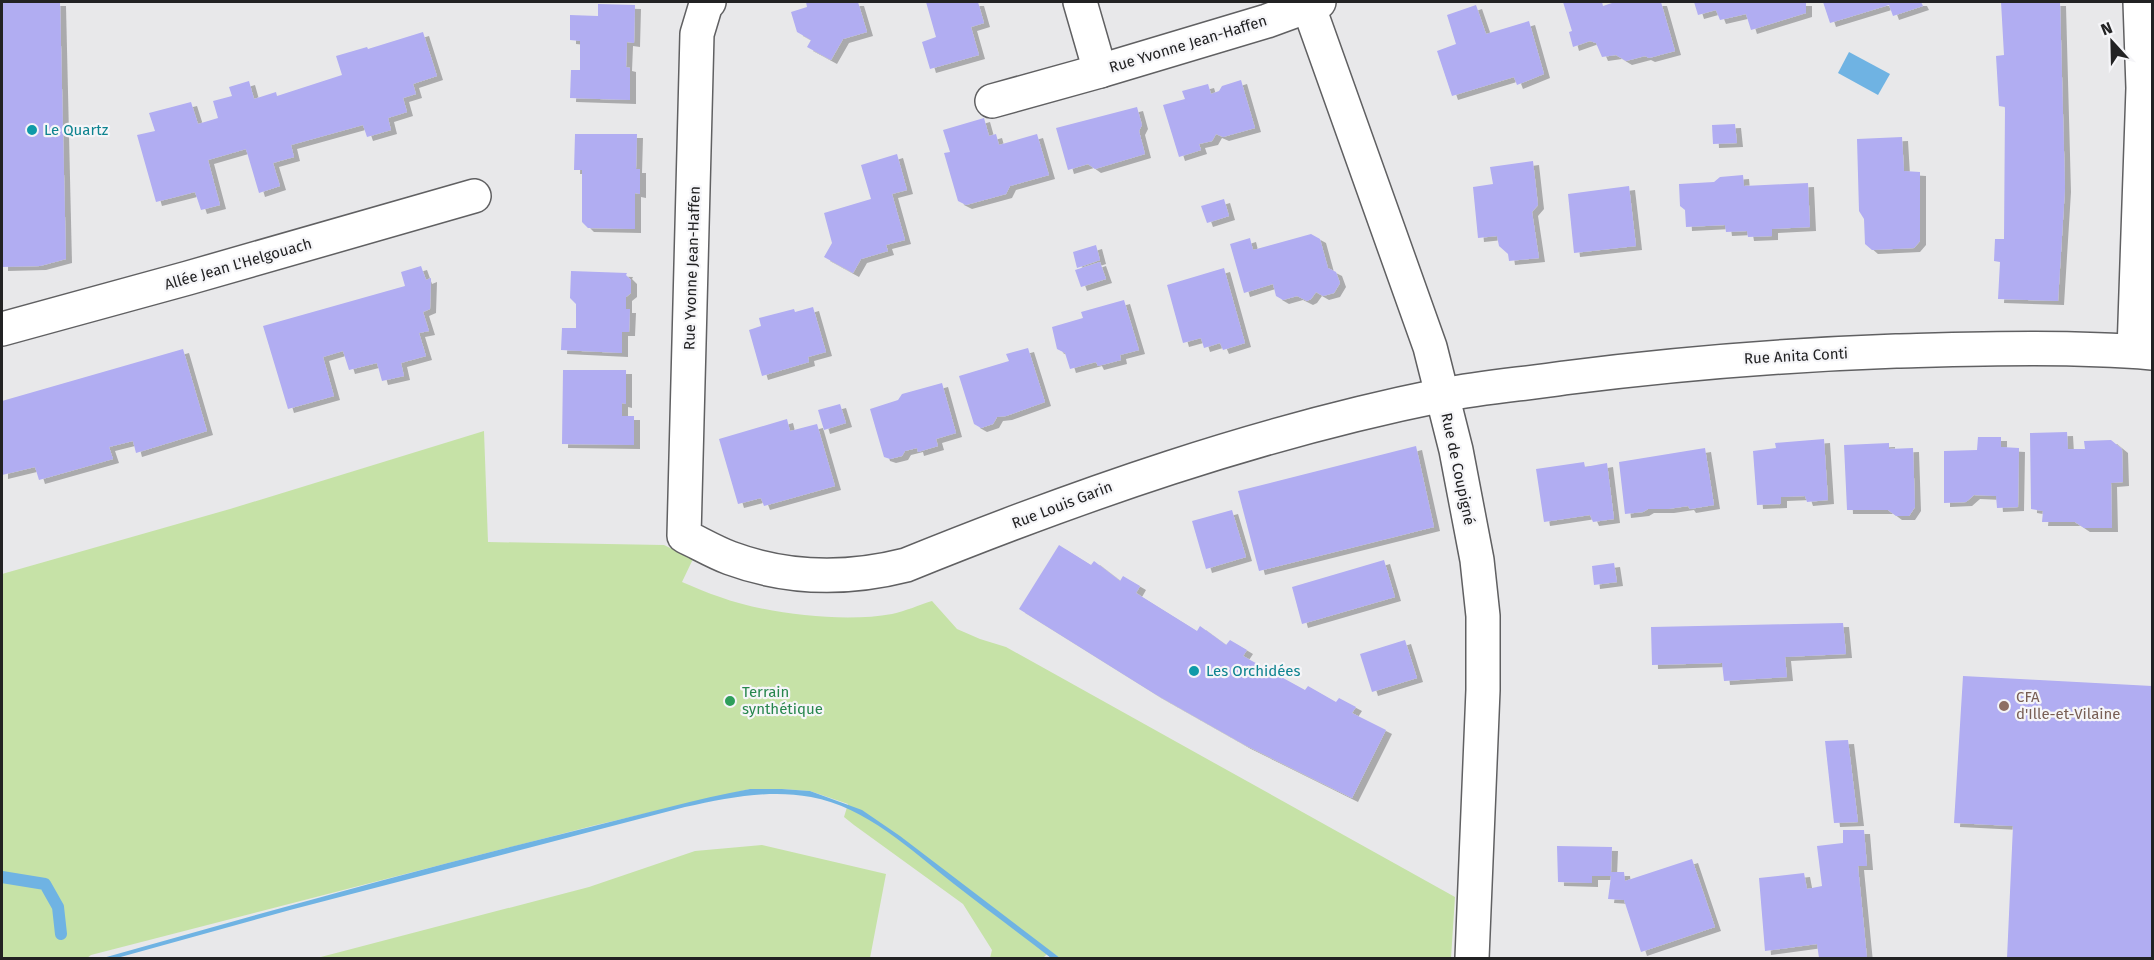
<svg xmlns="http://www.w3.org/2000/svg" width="2154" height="960" font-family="'Fira Sans',sans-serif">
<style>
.green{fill:#c6e2a7}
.water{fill:#6fb3e3}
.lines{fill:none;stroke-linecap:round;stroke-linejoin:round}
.stream{stroke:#6fb3e3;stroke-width:12}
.building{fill:#b1adf2;filter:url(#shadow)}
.street-casing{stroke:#606062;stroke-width:36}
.secondary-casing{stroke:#606062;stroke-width:36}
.street{stroke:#fff;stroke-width:33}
.secondary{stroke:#fff;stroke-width:33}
.culture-dot{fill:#0f9aa8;stroke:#f5f5f8;stroke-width:2}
.leisure-dot{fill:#2e9e5b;stroke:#f5f5f8;stroke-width:2}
.education-dot{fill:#8d6e63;stroke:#f5f5f8;stroke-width:2}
.labels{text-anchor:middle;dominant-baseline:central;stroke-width:4.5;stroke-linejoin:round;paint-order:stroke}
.street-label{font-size:15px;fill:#222223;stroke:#f5f5f8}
.culture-label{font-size:15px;fill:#0d838f;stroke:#f5f5f8;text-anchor:start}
.leisure-label{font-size:15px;fill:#27864d;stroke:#f5f5f8;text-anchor:start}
.education-label{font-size:15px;fill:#785e54;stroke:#f5f5f8;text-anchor:start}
</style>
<defs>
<filter id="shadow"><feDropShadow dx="6" dy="4" stdDeviation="0" flood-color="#0004"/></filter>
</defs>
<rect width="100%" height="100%" fill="#e8e8ea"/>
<g class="green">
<path d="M484,431L488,542L664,545L693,559L682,582C695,587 707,593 720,597C766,614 844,623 892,614C906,611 919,605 932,601L957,629L980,639L1006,647L1455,897L1451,958H1060L1050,951L1043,958H990L992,950L963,904L854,825L844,817L848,804L810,791L782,789H750L592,826L91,955L87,958H2V574L230,509Z"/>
<polygon points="762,845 886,874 870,958 317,958 589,887 695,851"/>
</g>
<g class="water">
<polygon points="1849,52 1890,74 1878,95 1838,73"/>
<path d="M750,789H782L810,791L862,810L900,836L1060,958H1051C1019,933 986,909 954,884C911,850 866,807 811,797C769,789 727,798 685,807L290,910L117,958H103C265,912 427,867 590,827C643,814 696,799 750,789Z"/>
</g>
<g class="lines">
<polyline class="stream" points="2,877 45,884 58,907 61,934"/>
</g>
<g class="building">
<polygon points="2,2 60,2 66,259 40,266 2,267"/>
<polygon points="806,2 858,2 867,32 843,39 831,60 807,47 811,40 797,32 791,12 807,7"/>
<polygon points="926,2 978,2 984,23 971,27 979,55 930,69 922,42 936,37"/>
<polygon points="1563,2 1602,2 1603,6 1615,2 1661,2 1675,51 1649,58 1645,56 1626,61 1616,55 1602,57 1596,43 1590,41 1573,47 1569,32 1572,31"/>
<polygon points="1694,2 1806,2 1806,13 1751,30 1746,14 1720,20 1716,10 1698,15"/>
<polygon points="1823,2 1921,2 1923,6 1893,16 1889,5 1830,23"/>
<polygon points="2001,2 2060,2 2065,188 2058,301 1998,299 2000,262 1994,261 1995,239 2004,239 2005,107 1999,106 1996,56 2004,55"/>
<polygon points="598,4 635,5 634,43 627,42 626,67 630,68 630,100 570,98 571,70 580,70 580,41 570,40 570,15 598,16"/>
<polygon points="1476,5 1486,34 1529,21 1544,74 1517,85 1514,77 1452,96 1437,51 1456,44 1447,15"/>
<polygon points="423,32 437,76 413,84 416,94 403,98 407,112 388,118 391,130 367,137 363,125 291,145 294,157 273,163 280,186 259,193 246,149 208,160 220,205 201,210 195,192 156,202 137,135 155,131 149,113 191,102 198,124 218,118 213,101 232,96 229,87 249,81 254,99 276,92 277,96 342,75 336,56 367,47 368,49"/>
<polygon points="1241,80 1255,128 1223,137 1216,134 1212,141 1199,144 1201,150 1179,157 1163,105 1185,99 1182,91 1208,84 1211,94 1219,91 1222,86"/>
<polygon points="1137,107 1142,125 1139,131 1145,154 1095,169 1088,164 1068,170 1056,128"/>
<polygon points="984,118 989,136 996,134 999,145 1037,134 1049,175 1010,186 1006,194 966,205 958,201 944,153 950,152 943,130"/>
<polygon points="1735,124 1737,143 1713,144 1712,125"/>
<polygon points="575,134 637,134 636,169 640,169 640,194 635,193 635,229 588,228 582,222 582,170 574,170"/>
<polygon points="1902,137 1904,171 1920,172 1920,241 1914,248 1872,250 1865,244 1864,219 1859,211 1857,139"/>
<polygon points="897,154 907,190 892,194 905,240 886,245 888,251 861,259 853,273 824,257 832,243 824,213 871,199 861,165"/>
<polygon points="1533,161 1538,205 1532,212 1539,258 1509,261 1508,254 1499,246 1497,236 1478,238 1473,187 1493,184 1490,167"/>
<polygon points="1743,175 1744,186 1808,183 1810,227 1772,229 1772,236 1748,237 1747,231 1726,232 1725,225 1686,227 1685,210 1680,206 1679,184 1714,182 1720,177"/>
<polygon points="1629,186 1636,246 1574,253 1568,194"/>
<polygon points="1224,199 1229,216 1207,223 1201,206"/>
<polygon points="1311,234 1320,239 1328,268 1336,272 1340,283 1334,293 1323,296 1316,292 1311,299 1307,301 1297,296 1283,300 1276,296 1273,284 1244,293 1230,244 1250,238 1253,250"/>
<polygon points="1096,245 1100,260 1077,268 1073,252"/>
<polygon points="1100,262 1106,279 1081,287 1075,270"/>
<polygon points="421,266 426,280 431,278 430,309 423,312 429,331 419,333 426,356 401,363 404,376 382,381 377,363 349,370 343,351 323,357 334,396 288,409 263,326 405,286 401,272"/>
<polygon points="1224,268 1245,343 1223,350 1220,343 1204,348 1201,338 1183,343 1167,285"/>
<polygon points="571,271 627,273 626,275 631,280 631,293 626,297 626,309 630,309 629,332 622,332 622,353 561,350 562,328 576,328 576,304 570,298"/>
<polygon points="1124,300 1139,350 1120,355 1121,360 1098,366 1096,362 1070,369 1065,353 1057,349 1052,327 1083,318 1081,312"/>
<polygon points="813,307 826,352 808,357 809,362 762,376 749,330 761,326 759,318 794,309 795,312"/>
<polygon points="1028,348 1045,402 1006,416 997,417 993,424 981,428 974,424 959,376 1009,361 1006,354"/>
<polygon points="183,349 207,431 136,453 133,441 109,447 113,459 39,480 35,467 2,475 2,401"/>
<polygon points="563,370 626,370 626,404 622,403 622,416 634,416 634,445 562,444"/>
<polygon points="942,383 956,433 936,439 938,446 918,452 917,448 905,451 902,456 890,459 884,457 870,409 898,400 902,394"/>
<polygon points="840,404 846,423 824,430 818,410"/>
<polygon points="787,419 790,431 817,424 835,486 764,506 761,498 738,504 719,439"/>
<polygon points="2067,432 2068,449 2085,449 2084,441 2111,440 2122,449 2123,482 2111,483 2112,528 2084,528 2075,522 2042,522 2043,511 2031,509 2030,433"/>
<polygon points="1978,437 2001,437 2001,447 2019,448 2018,507 1997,508 1996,496 1974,495 1966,502 1944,503 1944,451 1977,450"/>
<polygon points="1824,439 1828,500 1807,502 1805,496 1781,497 1781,504 1757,505 1753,451 1776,448 1775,443"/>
<polygon points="1889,443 1889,449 1913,448 1915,507 1909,516 1896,516 1888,510 1847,510 1844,445"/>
<polygon points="1416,446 1434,527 1259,571 1238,491"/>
<polygon points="1705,448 1714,505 1690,509 1688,506 1668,509 1648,509 1643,512 1625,514 1619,462"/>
<polygon points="1584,462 1585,467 1607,463 1614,519 1593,522 1590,515 1544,522 1536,469"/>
<polygon points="1232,510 1246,557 1206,569 1192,521"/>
<polygon points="1059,545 1091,565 1094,561 1120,581 1123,576 1140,586 1136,593 1197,631 1200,626 1226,645 1230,640 1247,650 1243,656 1305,690 1308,686 1336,702 1339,698 1356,707 1352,713 1386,730 1352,798 1245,745 1155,694 1019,609"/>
<polygon points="1384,560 1395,597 1302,624 1292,587"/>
<polygon points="1614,563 1617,582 1594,585 1592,566"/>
<polygon points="1843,623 1846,654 1785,657 1787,677 1724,681 1722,663 1652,665 1651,627"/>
<polygon points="1405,640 1417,678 1372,692 1360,654"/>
<polygon points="1963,676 2152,686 2152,958 2007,958 2013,826 1954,823"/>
<polygon points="1848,740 1858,822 1834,823 1825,741"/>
<polygon points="1843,830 1864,830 1867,866 1858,866 1867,958 1819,958 1817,944 1765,951 1759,878 1804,873 1807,889 1822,886 1817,846 1843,843"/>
<polygon points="1557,846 1612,847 1611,872 1624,872 1625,881 1692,859 1715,927 1641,952 1624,900 1608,899 1611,876 1592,876 1592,883 1558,882"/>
</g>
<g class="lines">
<defs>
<g id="street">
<path d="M709,2L706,4L697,34L684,536C699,543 714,552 730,558C787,579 847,580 906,565C1079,495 1259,432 1443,395C1483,387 1524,384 1564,378C1674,364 1785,355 1896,351C1980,349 2068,346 2152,353"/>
<polyline points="1080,2 1100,71 1267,21 1319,2"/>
<polyline points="992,101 1100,71"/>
<polyline points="2,329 188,278 474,196"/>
<polyline points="2134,351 2143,88 2140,2"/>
</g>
<polyline id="secondary" points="1307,2 1430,347 1456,450 1477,560 1483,616 1483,690 1472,958"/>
</defs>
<use href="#street" class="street-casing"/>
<use href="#secondary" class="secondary-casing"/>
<use href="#street" class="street"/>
<use href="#secondary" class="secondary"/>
</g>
<g class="culture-dot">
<circle cx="32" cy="130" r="6"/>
<circle cx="1194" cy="671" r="6"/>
</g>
<circle class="leisure-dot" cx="730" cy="701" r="6"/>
<circle class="education-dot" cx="2004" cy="706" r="6"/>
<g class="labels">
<g class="street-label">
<text transform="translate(1188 44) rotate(-17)">Rue Yvonne Jean-Haffen</text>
<text transform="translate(238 264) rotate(-16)">Allée Jean L'Helgouach</text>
<text transform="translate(692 268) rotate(-88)">Rue Yvonne Jean-Haffen</text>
<text transform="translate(1796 356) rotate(-3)">Rue Anita Conti</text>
<text transform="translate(1458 469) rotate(78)">Rue de Coupigné</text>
<text transform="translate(1062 505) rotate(-21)">Rue Louis Garin</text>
</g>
<g class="culture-label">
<text x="44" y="130">Le Quartz</text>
<text x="1206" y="671">Les Orchidées</text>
</g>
<g class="leisure-label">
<text x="742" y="692">Terrain<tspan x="742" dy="17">synthétique</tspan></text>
</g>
<g class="education-label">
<text x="2016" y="697">CFA<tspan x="2016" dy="17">d'Ille-et-Vilaine</tspan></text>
</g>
</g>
<rect width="2154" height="960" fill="none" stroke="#222223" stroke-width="6"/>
<g transform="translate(2112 42) rotate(338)" stroke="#f5f5f8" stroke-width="4.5" paint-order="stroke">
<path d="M0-4.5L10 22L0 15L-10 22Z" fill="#222223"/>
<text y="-9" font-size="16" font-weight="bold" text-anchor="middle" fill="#222223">N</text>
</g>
</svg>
